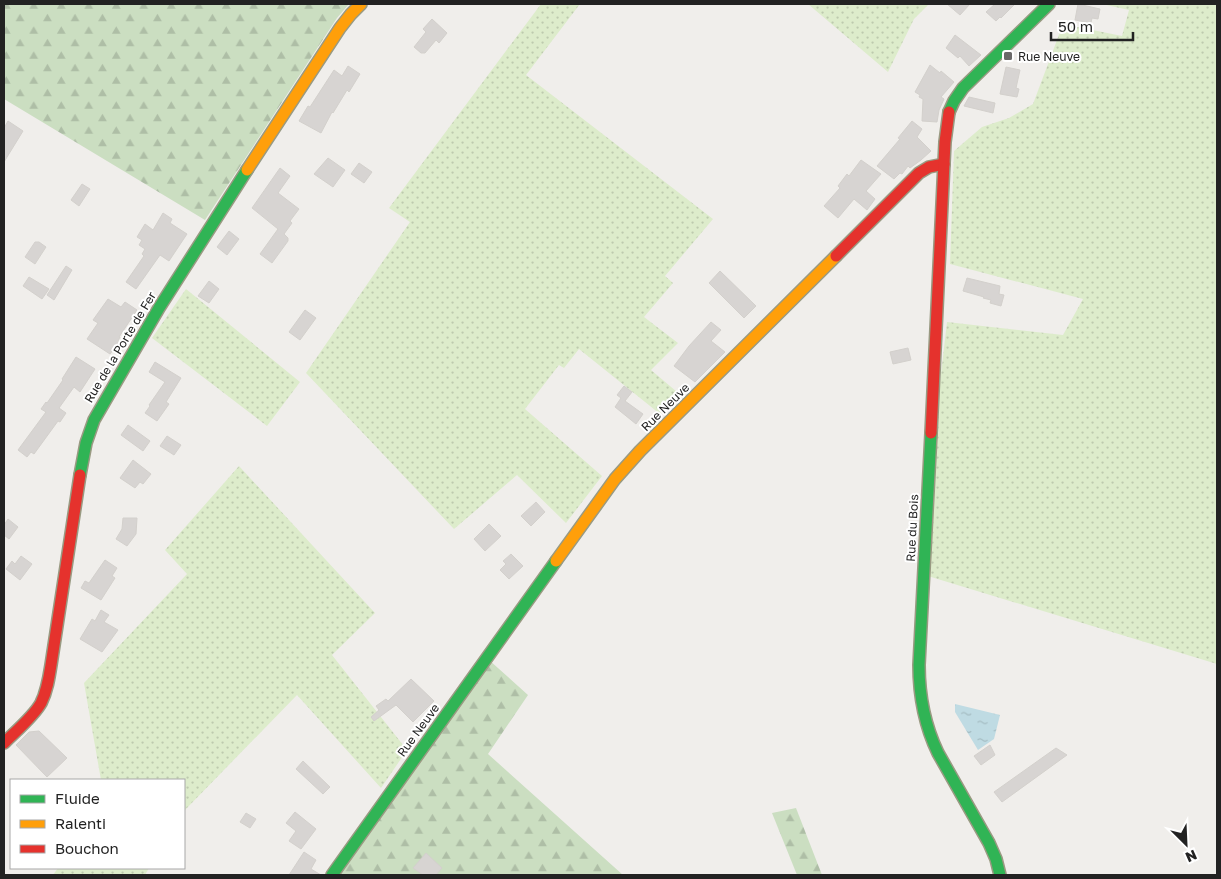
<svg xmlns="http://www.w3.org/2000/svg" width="1221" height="879" font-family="'Golos Text',sans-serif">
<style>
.grass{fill:url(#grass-dots)}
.forest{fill:url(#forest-firs)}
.water{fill:url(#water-ripples)}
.building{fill:#d7d4d2;stroke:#d3d0cc}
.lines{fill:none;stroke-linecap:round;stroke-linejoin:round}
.fast-casing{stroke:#999a82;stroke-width:14}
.slow-casing{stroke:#999a82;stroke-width:14}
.jam-casing{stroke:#999a82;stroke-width:14}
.fast{stroke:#30b455;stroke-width:11}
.slow{stroke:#ff9f0a;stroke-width:11}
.jam{stroke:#e5322d;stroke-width:11}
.poi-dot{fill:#6a6968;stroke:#fff;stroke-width:2}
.labels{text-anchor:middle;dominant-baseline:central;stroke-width:4;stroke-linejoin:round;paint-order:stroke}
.poi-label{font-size:12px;fill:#222;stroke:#fff;text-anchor:start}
.street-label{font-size:12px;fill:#222;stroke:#fff}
</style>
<defs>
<pattern id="grass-dots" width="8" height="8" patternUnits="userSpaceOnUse" patternTransform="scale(1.25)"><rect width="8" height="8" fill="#ddeccb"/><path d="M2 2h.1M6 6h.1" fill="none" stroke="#bdcaae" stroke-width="1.8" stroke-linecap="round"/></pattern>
<pattern id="forest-firs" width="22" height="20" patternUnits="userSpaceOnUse" patternTransform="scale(1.25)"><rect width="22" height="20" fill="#cbdec1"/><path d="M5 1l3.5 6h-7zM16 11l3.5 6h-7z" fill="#aebea6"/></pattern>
<pattern id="water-ripples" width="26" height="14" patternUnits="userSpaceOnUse" patternTransform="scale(1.25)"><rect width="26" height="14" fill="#bfdbe3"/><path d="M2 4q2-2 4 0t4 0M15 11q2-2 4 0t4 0" fill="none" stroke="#a4bcc2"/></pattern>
</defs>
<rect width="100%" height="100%" fill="#f0eeeb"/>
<g class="grass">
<polygon points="541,4 580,4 526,75 713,219 665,276 673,283 644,317 678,343 651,370 683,397 660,414 579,349 564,368 559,365 525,409 602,476 566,523 517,475 454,529 306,373 410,222 389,208"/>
<polygon points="808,4 929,4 914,19 888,72"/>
<polygon points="1102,4 1217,4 1217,664 918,573 947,322 1063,335 1083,299 950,264 954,151 982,127 1009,118 1033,104 1063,24 1122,36 1129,10"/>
<polygon points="186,289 300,382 267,426 152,338"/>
<polygon points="239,466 375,613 332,655 407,750 381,788 297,695 184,811 184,780 101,780 84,683 187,574 165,550"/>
<polygon points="58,868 149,868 145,875 53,875"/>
</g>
<g class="forest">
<polygon points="4,4 349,4 337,18 205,220 4,99"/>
<polygon points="489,660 528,695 488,754 623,875 333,875"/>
<polygon points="796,808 822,875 797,875 772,813"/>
</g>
<polygon class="water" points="955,704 1000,715 994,739 978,750 955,712"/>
<g class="building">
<polygon points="947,4 970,4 960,15"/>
<polygon points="995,4 1015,4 1001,18 1000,17 996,21 986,12"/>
<polygon points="1078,4 1100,9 1098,19 1092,18 1091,23 1075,20"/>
<polygon points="432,19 447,33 439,43 436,40 425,53 421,53 414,47 426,32 423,29"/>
<polygon points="955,35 981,55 969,66 960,56 958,58 946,48"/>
<polygon points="930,65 940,73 941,71 954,82 941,97 944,99 939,110 937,122 922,121 923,99 919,97 920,95 915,92"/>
<polygon points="348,66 360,74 349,92 347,90 333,113 332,112 321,133 299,121 308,106 310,107 334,70 342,76"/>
<polygon points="1006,67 1020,70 1016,88 1019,89 1017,97 1000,94"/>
<polygon points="969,97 995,103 993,113 964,106"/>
<polygon points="8,121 23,131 4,162 4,128"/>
<polygon points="912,121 922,129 917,137 931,151 921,160 910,168 908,166 902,174 900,173 894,179 877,166 900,139 898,138"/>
<polygon points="328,158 345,170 333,187 314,174"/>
<polygon points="861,160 881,174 866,191 875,199 867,210 854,199 838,218 824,206 840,188 838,186 847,174 849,176"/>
<polygon points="359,163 372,172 364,183 351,174"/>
<polygon points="280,168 290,176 278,193 299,209 290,221 292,223 284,234 288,238 288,241 272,263 260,254 278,229 252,208"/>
<polygon points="82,184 90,189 79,206 71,200"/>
<polygon points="163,213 172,219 170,223 187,234 169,261 160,255 136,289 126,282 144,256 142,254 145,249 139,245 142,240 137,237 145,224 153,230"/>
<polygon points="229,231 239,239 227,255 217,247"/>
<polygon points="35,242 39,242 46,247 35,264 25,257"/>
<polygon points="66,266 72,270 54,300 47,295"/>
<polygon points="720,271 756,306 744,318 709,283"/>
<polygon points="29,277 49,289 42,299 23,286"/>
<polygon points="967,278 1000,286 999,294 1004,295 1001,306 990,303 991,300 983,298 984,297 963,291"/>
<polygon points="209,281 219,289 209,303 198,296"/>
<polygon points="108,299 121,307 125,302 137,310 119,337 120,337 118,341 119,342 110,354 87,339 98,323 93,320"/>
<polygon points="305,310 316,318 300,340 289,332"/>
<polygon points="711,322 721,330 711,341 725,352 695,382 674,366 689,346"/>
<polygon points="908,348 911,360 893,364 890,352"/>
<polygon points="76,357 95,369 80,392 74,387 59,408 66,413 60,422 58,421 34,454 31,452 27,457 18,450 46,412 41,409 46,402 47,403 63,380 62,379"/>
<polygon points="155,362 181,378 166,402 169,404 157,421 145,413 150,406 149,405 165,382 149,372"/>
<polygon points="624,386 632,392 625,401 643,414 636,424 615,407 621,398 617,395"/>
<polygon points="128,425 150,441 143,451 121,435"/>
<polygon points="167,436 181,445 174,455 160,446"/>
<polygon points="133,460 151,474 143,484 140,482 135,488 120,478"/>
<polygon points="536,502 545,512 531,526 521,516"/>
<polygon points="123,518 137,518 136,534 127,546 116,539 122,529"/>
<polygon points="8,519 18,527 9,539 4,535 4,525"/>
<polygon points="489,524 501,536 485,551 474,539"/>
<polygon points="511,554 523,566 509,579 500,570 506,564 503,561"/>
<polygon points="21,556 32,564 20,580 6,569 12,561 15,564"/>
<polygon points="105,560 117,568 112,576 115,578 101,600 81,588 85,581 89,583"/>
<polygon points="101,610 109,615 104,622 118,630 102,652 80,639 92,619 95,621"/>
<polygon points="411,679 434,701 413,722 396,705 374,721 371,717 379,710 376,706 386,699 388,701"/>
<polygon points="39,731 67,758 47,777 16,745 29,732"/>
<polygon points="990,745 995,755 981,765 974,756"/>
<polygon points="1056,748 1067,755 1002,802 994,792"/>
<polygon points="303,761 330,787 323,794 296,769"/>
<polygon points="295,812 316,829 301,849 289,841 296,831 286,823"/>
<polygon points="246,813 256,819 250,828 240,822"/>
<polygon points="304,852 316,860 311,869 321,875 289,875"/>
<polygon points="426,853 442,868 436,875 423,875 413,868"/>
</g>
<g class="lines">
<defs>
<g id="fast">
<polyline points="949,112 954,101 963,88 1049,4"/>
<path d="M931,433L919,665C919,697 924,724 938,753L989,843L996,859L1000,875"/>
<polyline points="80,475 86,443 94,420 159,308 247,170"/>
<polyline points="332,875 556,561"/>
</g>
<g id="slow">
<polyline points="247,170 340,28 351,14 361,4"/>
<polyline points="556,561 615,479 640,451 836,256"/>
</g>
<g id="jam">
<polyline points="836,256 919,173 929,167 944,164"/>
<polyline points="931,433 945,142 949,112"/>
<path d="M4,743C15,732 34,716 41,703C47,691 49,678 51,665L80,475"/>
</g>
</defs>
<use href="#fast" class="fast-casing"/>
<use href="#slow" class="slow-casing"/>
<use href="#jam" class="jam-casing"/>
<use href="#fast" class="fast"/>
<use href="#slow" class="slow"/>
<use href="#jam" class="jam"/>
</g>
<rect class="poi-dot" x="1003" y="51" width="10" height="10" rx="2.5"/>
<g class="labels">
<g class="poi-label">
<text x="1018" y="56">Rue Neuve</text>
</g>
<g class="street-label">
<text transform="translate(120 347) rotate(-59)">Rue de la Porte de Fer</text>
<text transform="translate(665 407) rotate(-45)">Rue Neuve</text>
<text transform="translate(912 528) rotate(-87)">Rue du Bois</text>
<text transform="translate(418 730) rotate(-54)">Rue Neuve</text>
</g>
</g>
<rect width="1221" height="879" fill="none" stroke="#222222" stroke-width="10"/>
<rect x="10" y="779" width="175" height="90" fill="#ffffff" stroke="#a7a7a7"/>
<rect x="20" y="795" width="25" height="8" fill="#30b455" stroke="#a7a7a7"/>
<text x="55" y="804" font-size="15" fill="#222222">Fluide</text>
<rect x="20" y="820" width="25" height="8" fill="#ff9f0a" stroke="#a7a7a7"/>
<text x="55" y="829" font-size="15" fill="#222222">Ralenti</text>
<rect x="20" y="845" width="25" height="8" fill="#e5322d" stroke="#a7a7a7"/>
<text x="55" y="854" font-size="15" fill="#222222">Bouchon</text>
<g transform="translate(1186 844) rotate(156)" stroke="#ffffff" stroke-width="4" paint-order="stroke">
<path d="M0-4L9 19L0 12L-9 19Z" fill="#222222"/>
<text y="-8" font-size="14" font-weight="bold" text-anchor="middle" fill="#222222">N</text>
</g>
<path d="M1051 32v8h82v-8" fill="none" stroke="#222222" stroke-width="2.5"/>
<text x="1058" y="32" font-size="15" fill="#222222" stroke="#ffffff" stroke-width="4" paint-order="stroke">50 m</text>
</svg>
